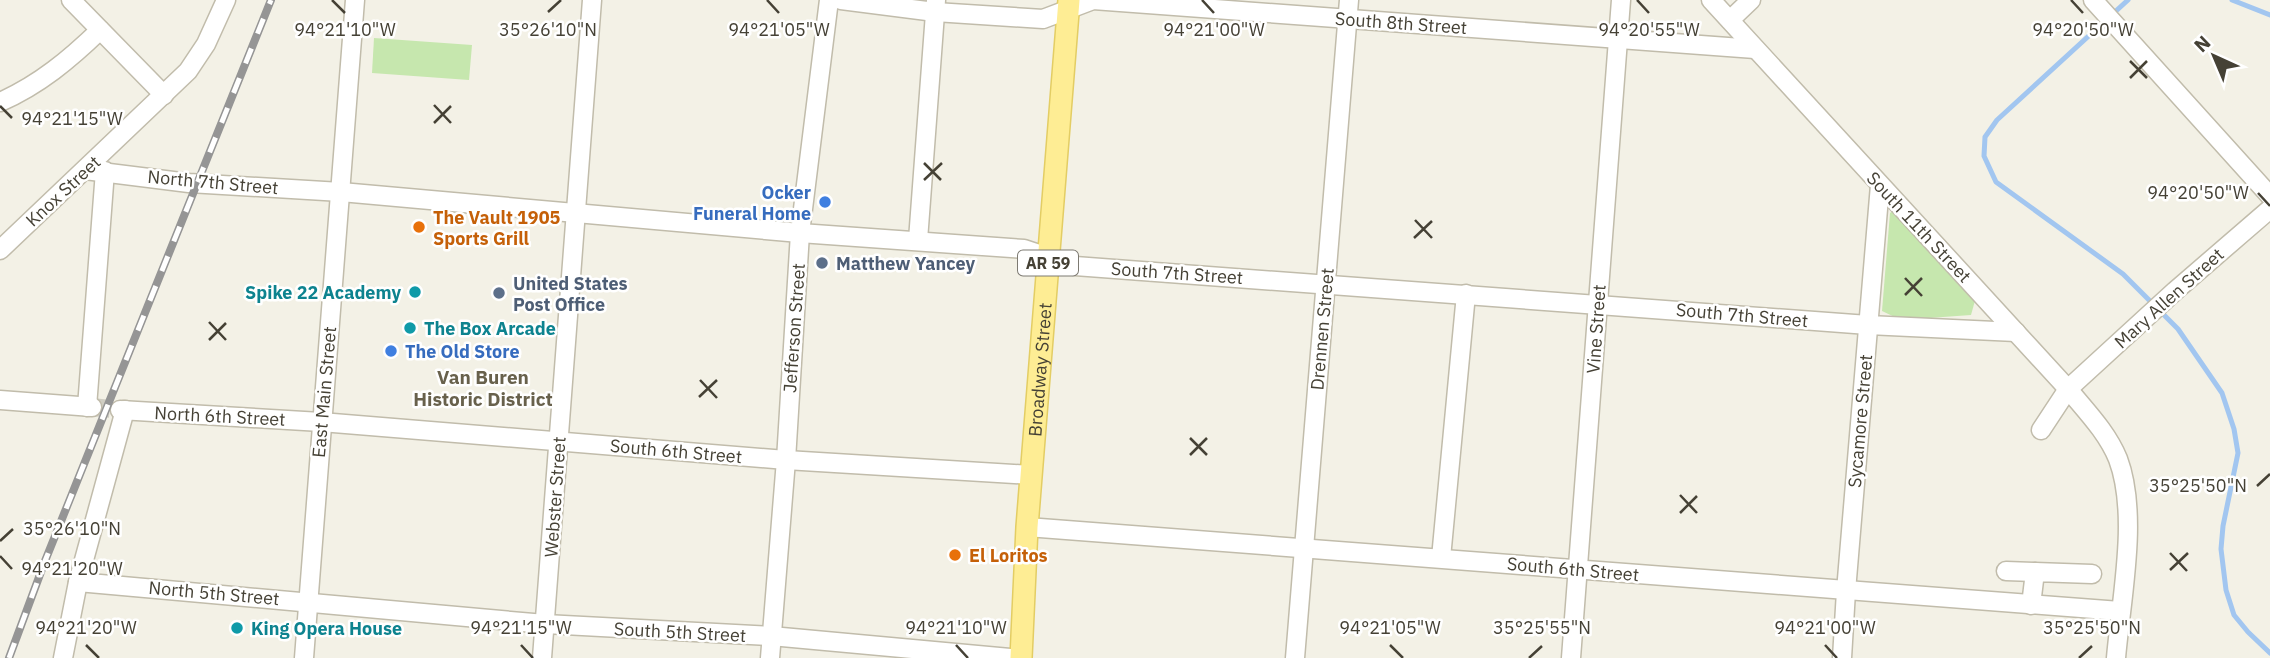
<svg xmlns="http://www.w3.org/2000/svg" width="2270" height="658" font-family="'IBM Plex Sans',sans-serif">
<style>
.green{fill:#c6e7ae}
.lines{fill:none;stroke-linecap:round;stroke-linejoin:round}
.stream{stroke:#a2c6f0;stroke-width:5}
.minor-tunnel{stroke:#d0cec3;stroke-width:18;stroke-dasharray:18 9;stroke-linecap:butt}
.minor-casing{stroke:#c1bcab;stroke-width:21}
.major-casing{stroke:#e3cd64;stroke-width:24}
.minor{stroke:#fff;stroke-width:18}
.major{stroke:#feed94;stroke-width:21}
.rail-casing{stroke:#959595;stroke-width:8}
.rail{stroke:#fff;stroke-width:5;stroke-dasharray:16;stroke-linecap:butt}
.ticks{fill:none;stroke:#454135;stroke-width:2.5}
.shop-dot{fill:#3f7fe0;stroke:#fff;stroke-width:2.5}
.food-dot{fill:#e8710a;stroke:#fff;stroke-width:2.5}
.service-dot{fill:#5c6f8a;stroke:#fff;stroke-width:2.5}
.culture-dot{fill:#0f9aa8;stroke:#fff;stroke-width:2.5}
.labels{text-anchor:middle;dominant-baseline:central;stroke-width:5;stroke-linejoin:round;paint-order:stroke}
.shield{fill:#fff;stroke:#7d7a72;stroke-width:2}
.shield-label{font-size:16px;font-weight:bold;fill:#454135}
.street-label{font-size:18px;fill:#454135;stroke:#fff}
.shop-label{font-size:18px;font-weight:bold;fill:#366cbe;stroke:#fff;text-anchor:end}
.food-label{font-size:18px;font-weight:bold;fill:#c56008;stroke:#fff;text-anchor:start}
.service-label{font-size:18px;font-weight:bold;fill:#4e5e75;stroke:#fff;text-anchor:start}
.culture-label{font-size:18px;font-weight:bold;fill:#0d838f;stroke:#fff;text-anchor:start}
.neighbourhood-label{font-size:19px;font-weight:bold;fill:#68614c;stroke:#fff}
.ticks-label{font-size:18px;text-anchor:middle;fill:#454135;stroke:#fff;stroke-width:5;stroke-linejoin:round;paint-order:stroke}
</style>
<rect width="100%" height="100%" fill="#f3f1e6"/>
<g class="green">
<polygon points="374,38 472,45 469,80 372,73"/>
<polygon points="1894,210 1976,297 1971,315 1901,320 1882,311 1890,213"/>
</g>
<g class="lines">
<g class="stream">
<polyline points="2128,0 1997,120 1985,137 1984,156 1996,182 2123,274 2178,329 2222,393 2234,429 2238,453 2223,526 2221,549 2226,590 2234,615 2248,632 2270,653"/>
<polyline points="2232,0 2270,15"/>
</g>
<polyline class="minor-tunnel" points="92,407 120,410"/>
<defs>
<g id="minor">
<polyline points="71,0 164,95"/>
<polyline points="841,0 935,12 1043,19 1093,0 1755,49"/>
<path d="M1711,0L2068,389C2086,411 2107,432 2118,459C2139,515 2121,599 2116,658"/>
<polyline points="2093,0 2270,196"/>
<polyline points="1730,20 1751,0"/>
<path d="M0,102C39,85 70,59 100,30"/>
<polyline points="85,170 189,183 341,192 800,233 1024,249 1075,266 1868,325 2016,332"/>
<polyline points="918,240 936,0"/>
<polyline points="0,250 188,71 206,44 226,0"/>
<polyline points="0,400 92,407"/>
<polyline points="87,407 105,171"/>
<polyline points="120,410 321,422 786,460 1031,475"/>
<polyline points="2041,430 2068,389 2175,291 2270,209"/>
<path d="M1027,527C1391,552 1755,585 2120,611"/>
<polyline points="1441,558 1466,294"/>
<polyline points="2006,571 2035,572"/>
<polyline points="78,582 545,624 771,636 1010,658"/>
<polyline points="2031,605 2035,572 2092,574"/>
<polyline points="63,658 78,582 125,410"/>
<polyline points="304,658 355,0"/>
<polyline points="542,658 592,0"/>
<polyline points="770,658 786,460 800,233 829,0"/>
<polyline points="1295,658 1349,0"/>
<polyline points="1571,658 1621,0"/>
<polyline points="1842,658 1846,591 1880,185"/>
</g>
<g id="major">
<path id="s1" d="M1021,658L1027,527L1069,0"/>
</g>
</defs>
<use href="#minor" class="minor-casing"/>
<use href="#major" class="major-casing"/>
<use href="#minor" class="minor"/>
<use href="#major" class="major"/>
<defs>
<polyline id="rail" points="9,658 45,561 271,0"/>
</defs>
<use href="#rail" class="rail-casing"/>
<use href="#rail" class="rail"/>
</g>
<path class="ticks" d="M332,0L345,13M767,0L779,13M1202,0L1214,13M1637,0L1649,13M2071,0L2083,13M548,12L561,0M2130,61L2147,78M2130,78L2147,61M434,105L451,123M0,106L12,118M434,123L451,106M924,163L941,180M924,180L942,163M2258,193L2270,206M1415,220L1432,238M1414,238L1432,221M1905,278L1922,296M1905,295L1922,278M209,322L226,340M209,340L226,323M700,380L717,398M699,397L717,380M1190,438L1207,455M1190,455L1207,438M2257,486L2270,474M1680,495L1697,513M1680,513L1697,496M0,541L13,529M2170,553L2187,571M0,556L12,569M2170,570L2188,553M86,645L99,658M521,645L533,658M956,645L968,658M1390,645L1403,658M1825,645L1837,658M1529,658L1542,646M2079,658L2092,646"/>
<g class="shop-dot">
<circle cx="825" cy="202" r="7"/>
<circle cx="391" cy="351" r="7"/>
</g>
<g class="food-dot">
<circle cx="419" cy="227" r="7"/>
<circle cx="955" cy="555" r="7"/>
</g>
<g class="service-dot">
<circle cx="822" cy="263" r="7"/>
<circle cx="499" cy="293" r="7"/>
</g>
<g class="culture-dot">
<circle cx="415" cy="292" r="7"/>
<circle cx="410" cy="328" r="7"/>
<circle cx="237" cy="628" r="7"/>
</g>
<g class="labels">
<rect class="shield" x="1018" y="250.5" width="60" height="25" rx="5"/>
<g class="shield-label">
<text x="1048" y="263">AR 59</text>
</g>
<g class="street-label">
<text transform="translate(1401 23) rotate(4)">South 8th Street</text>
<text transform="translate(213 182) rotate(5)">North 7th Street</text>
<text transform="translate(63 191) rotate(-43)">Knox Street</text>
<text transform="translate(1919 227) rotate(47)">South 11th Street</text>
<text transform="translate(1177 273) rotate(4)">South 7th Street</text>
<text transform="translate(2169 298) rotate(-42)">Mary Allen Street</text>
<text transform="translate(1742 315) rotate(5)">South 7th Street</text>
<text transform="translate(794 328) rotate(-86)">Jefferson Street</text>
<text transform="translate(1322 329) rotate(-85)">Drennen Street</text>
<text transform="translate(1596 329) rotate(-86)">Vine Street</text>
<text stroke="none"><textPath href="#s1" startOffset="289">Broadway Street</textPath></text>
<text transform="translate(324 392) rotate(-85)">East Main Street</text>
<text transform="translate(220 416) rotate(3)">North 6th Street</text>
<text transform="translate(1860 421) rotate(-85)">Sycamore Street</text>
<text transform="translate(676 451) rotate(5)">South 6th Street</text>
<text transform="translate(555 497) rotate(-86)">Webster Street</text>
<text transform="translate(1573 569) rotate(5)">South 6th Street</text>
<text transform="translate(214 593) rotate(5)">North 5th Street</text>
<text transform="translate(680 632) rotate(3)">South 5th Street</text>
</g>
<g class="shop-label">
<text x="811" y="192">Ocker<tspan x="811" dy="21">Funeral Home</tspan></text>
<text x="405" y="351" text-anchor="start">The Old Store</text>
</g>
<g class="food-label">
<text x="433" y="217">The Vault 1905<tspan x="433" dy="21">Sports Grill</tspan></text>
<text x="969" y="555">El Loritos</text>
</g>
<g class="service-label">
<text x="836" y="263">Matthew Yancey</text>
<text x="513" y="283">United States<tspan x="513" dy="21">Post Office</tspan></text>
</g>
<g class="culture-label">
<text x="401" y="292" text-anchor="end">Spike 22 Academy</text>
<text x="424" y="328">The Box Arcade</text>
<text x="251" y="628">King Opera House</text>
</g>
<g class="neighbourhood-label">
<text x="483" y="377">Van Buren<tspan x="483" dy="22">Historic District</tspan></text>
</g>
</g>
<g class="ticks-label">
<text x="548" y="36">35°26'10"N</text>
<text x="779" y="36">94°21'05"W</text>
<text x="345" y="36">94°21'10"W</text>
<text x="1214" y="36">94°21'00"W</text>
<text x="1649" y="36">94°20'55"W</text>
<text x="2083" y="36">94°20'50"W</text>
<text x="72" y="125">94°21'15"W</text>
<text x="2198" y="199">94°20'50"W</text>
<text x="2198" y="492">35°25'50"N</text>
<text x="72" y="535">35°26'10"N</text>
<text x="72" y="575">94°21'20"W</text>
<text x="86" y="634">94°21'20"W</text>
<text x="521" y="634">94°21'15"W</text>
<text x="956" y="634">94°21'10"W</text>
<text x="1390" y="634">94°21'05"W</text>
<text x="1825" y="634">94°21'00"W</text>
<text x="1542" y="634">35°25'55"N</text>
<text x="2092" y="634">35°25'50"N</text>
</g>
<g transform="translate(2214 56) rotate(316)" stroke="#ffffff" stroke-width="5" paint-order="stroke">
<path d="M0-5L12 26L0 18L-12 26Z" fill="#454135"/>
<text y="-10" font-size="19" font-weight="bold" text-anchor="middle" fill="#454135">N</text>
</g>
</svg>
